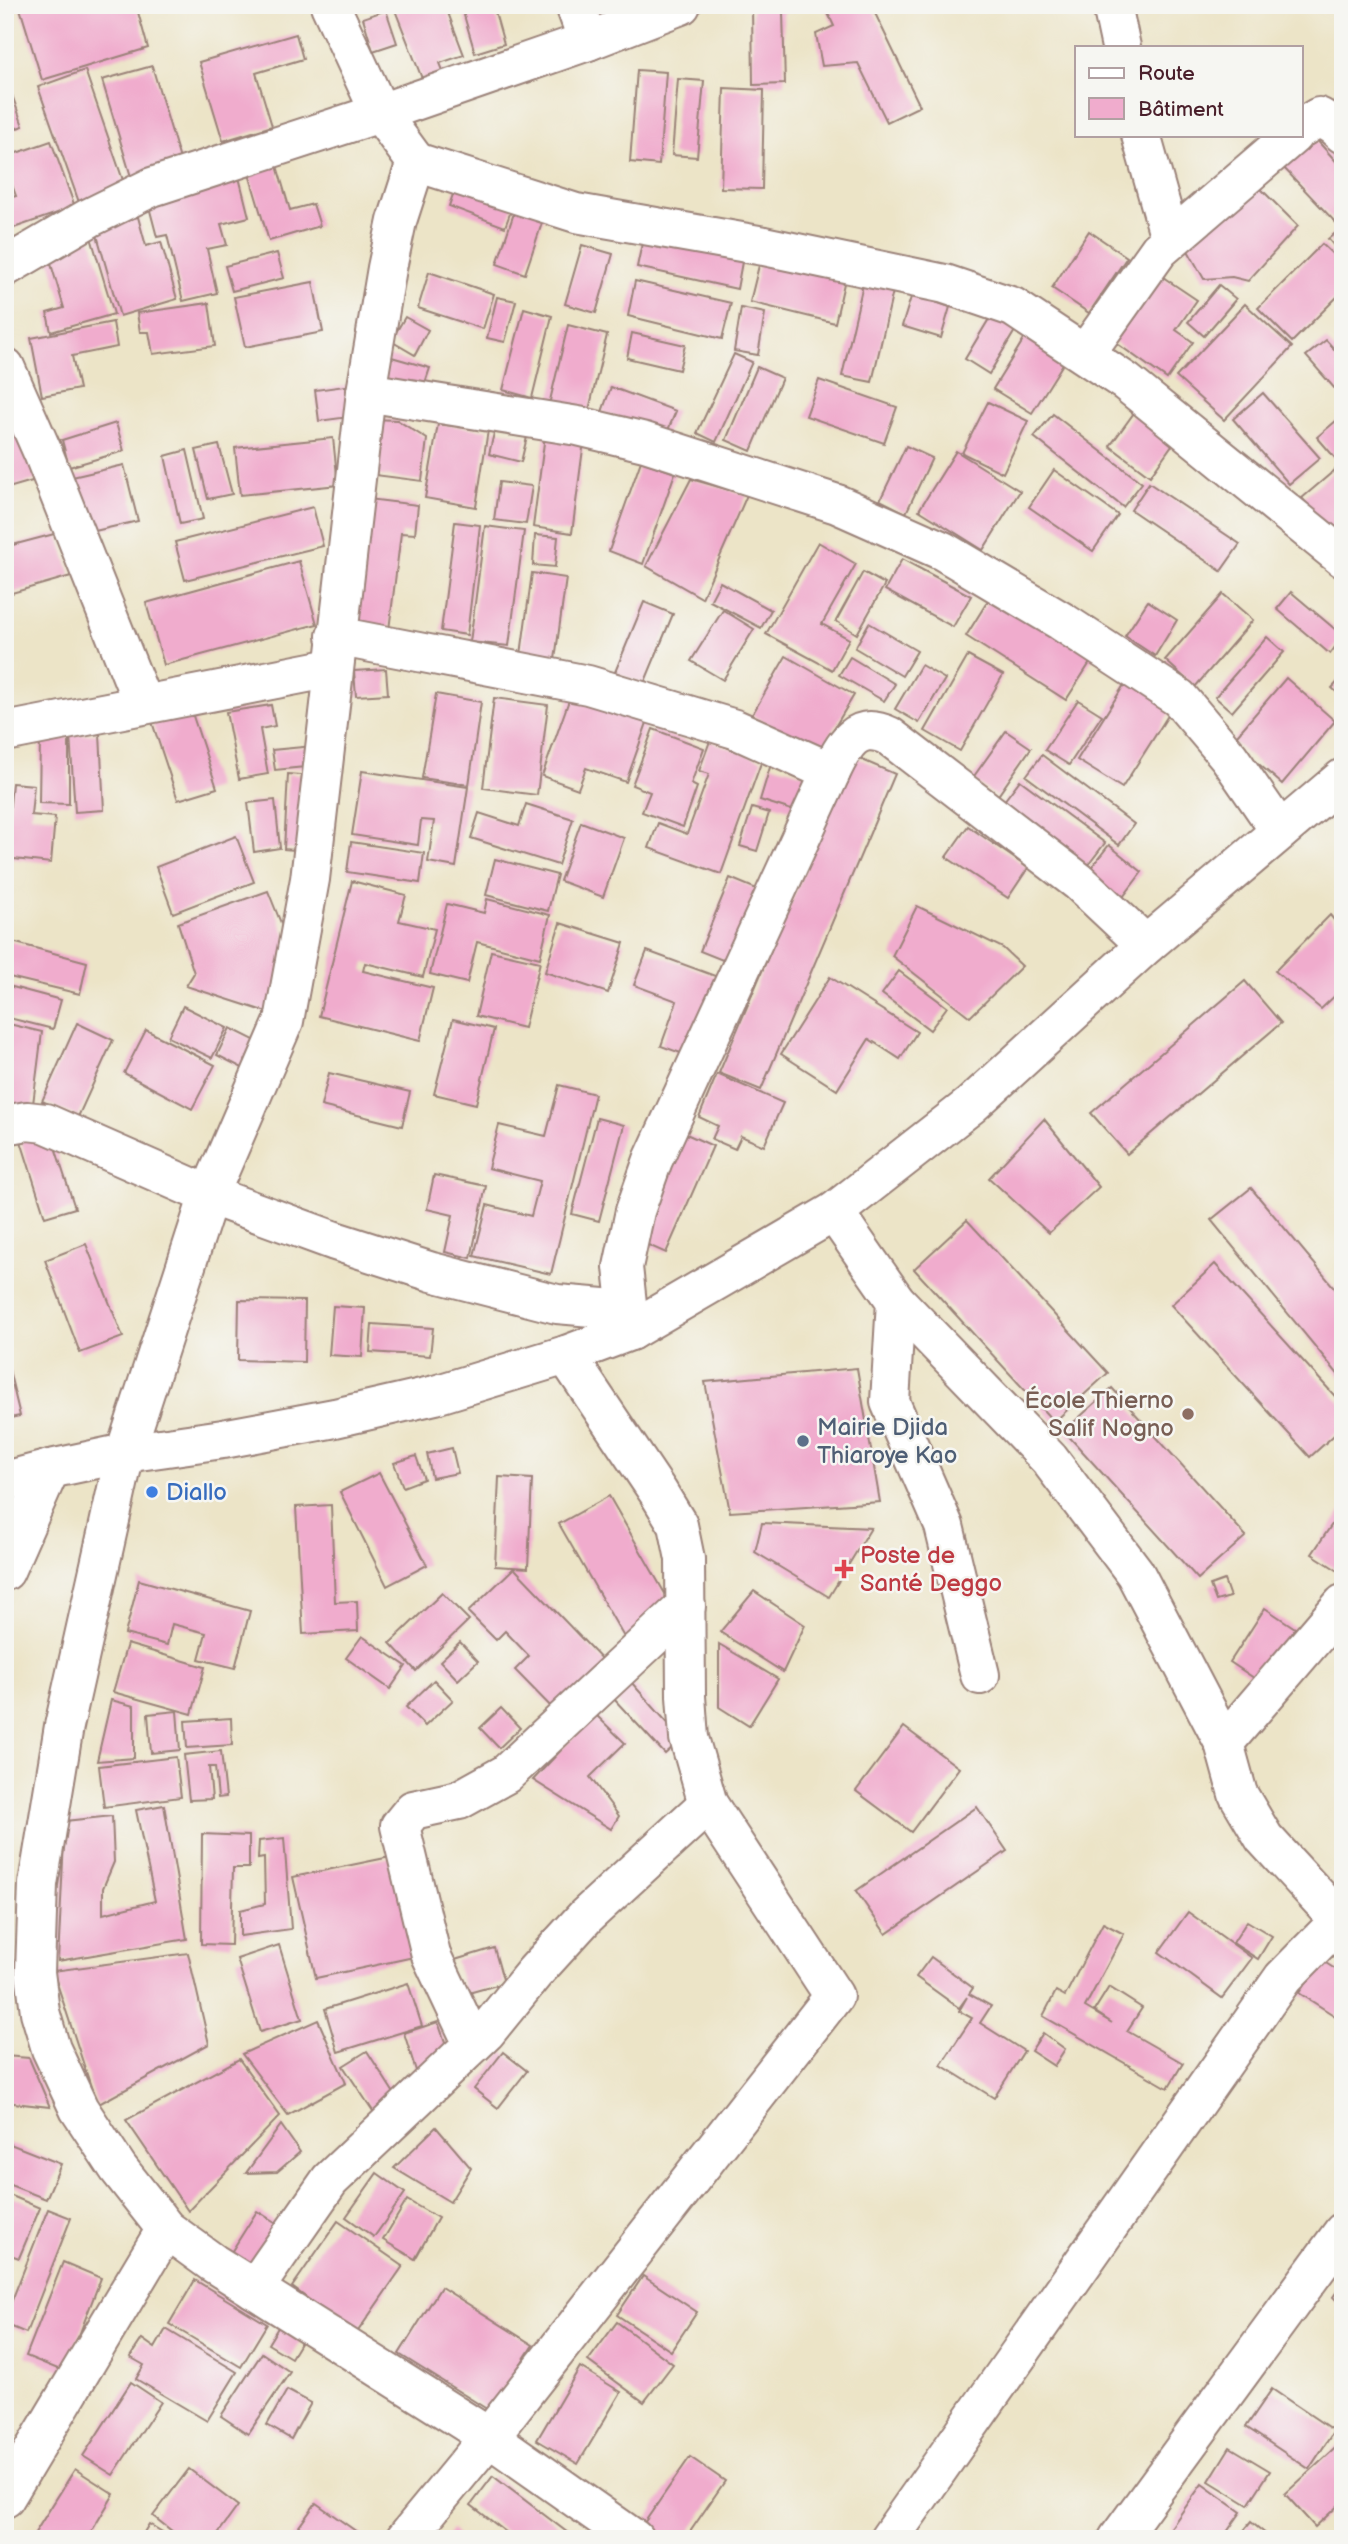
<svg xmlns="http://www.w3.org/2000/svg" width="1348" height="2544" font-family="'Balsamiq Sans',sans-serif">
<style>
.building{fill:#f0accd}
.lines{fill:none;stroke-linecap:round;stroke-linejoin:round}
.street-casing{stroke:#9b8279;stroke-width:42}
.street{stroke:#fff;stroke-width:38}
.education-dot{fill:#8d6e63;stroke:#f6f6f2;stroke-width:2.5}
.service-dot{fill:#5c6f8a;stroke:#f6f6f2;stroke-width:2.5}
.shop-dot{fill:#3f7fe0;stroke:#f6f6f2;stroke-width:2.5}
.health-dot{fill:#e0444e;stroke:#f6f6f2;stroke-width:2.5}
.labels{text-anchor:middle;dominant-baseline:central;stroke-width:5;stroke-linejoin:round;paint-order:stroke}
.education-label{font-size:24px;fill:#785e54;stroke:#f6f6f2;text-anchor:end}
.service-label{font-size:24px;fill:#4e5e75;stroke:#f6f6f2;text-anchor:start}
.shop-label{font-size:24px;fill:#366cbe;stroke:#f6f6f2;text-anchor:start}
.health-label{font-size:24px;fill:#be3a42;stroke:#f6f6f2;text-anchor:start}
</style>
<rect width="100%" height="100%" fill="#f6f6f2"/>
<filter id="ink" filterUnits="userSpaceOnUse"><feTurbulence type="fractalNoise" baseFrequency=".0143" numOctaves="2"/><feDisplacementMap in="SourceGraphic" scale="14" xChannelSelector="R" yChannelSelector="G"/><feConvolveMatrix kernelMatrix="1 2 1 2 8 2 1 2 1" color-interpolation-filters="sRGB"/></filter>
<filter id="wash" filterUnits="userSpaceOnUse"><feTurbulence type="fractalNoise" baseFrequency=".00686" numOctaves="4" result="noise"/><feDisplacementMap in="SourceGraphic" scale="28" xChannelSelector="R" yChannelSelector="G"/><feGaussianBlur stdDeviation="1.57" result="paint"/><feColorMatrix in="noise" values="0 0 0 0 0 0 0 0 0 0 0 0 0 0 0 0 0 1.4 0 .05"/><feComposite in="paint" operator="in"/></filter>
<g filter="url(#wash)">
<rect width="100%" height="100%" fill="#ece4c7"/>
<g id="blocks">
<g class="building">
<polygon points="19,5 136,5 148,48 42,80"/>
<polygon points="393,5 445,5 464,55 440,63 444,73 423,81"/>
<polygon points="461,5 493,5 504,44 475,53"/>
<polygon points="752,5 792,5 792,12 783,12 785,84 753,85"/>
<polygon points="824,5 871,5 920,106 887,122 858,63 822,66 816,34 834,26"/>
<polygon points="386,10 397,43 373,51 363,18"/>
<polygon points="296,34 303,59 256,73 272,126 223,141 199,62"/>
<polygon points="152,66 182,166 132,180 102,80"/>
<polygon points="85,70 126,189 80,205 38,87"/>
<polygon points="637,70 666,72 659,165 630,162"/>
<polygon points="678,79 704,81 697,157 672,155"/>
<polygon points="724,88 764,90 762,189 721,188"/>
<polygon points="11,92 23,126 5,132 5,94"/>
<polygon points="1314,137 1343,169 1343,219 1337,224 1282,166"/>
<polygon points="51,141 75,207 5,231 5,199 16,196 5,165 5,157"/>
<polygon points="275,159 290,210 313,204 320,226 269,241 247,167"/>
<polygon points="239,177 249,217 221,224 227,245 207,249 217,293 183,301 167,235 157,237 147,199"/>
<polygon points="458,180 515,200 505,227 449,206"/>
<polygon points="1253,181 1298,226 1248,281 1232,277 1204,279 1186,247"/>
<polygon points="517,204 545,214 525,274 497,264"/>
<polygon points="138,217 146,246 161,242 177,299 120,316 95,228"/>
<polygon points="645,229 744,251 737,289 637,267"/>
<polygon points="1089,231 1127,257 1089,313 1052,288"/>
<polygon points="1337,232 1343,240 1343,256 1328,239"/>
<polygon points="90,234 114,314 51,332 47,313 64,308 46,247"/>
<polygon points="1322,244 1343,264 1343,291 1292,342 1258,308"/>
<polygon points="582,245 613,254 596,313 565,304"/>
<polygon points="763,249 847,270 835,323 750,302"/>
<polygon points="277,253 284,278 232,291 225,266"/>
<polygon points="1151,269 1197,300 1176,330 1193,342 1167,379 1105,335"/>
<polygon points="429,272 494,294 483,329 418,308"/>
<polygon points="864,280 894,287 872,382 842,376"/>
<polygon points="635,281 731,303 722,339 628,316"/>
<polygon points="313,282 323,332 245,347 234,297"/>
<polygon points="1219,285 1236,299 1204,336 1188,322"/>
<polygon points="912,294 950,307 941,338 902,326"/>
<polygon points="497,297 516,301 505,342 487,338"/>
<polygon points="209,303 215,346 153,354 149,332 140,332 137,313"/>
<polygon points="1245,304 1292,347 1224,420 1176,377"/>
<polygon points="524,308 552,316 532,398 503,390"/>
<polygon points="741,308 765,313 758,355 734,351"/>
<polygon points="995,309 1019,324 989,374 965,359"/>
<polygon points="405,317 428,330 415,355 391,341"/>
<polygon points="113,322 117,347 72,356 79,389 42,396 31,338"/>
<polygon points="568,325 607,335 587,418 548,409"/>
<polygon points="1032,326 1071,351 1032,413 993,389"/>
<polygon points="632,333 685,345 679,370 627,358"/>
<polygon points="1326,340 1343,359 1343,398 1306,356"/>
<polygon points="734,354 752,362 716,442 697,433"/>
<polygon points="388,356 430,368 423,389 382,378"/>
<polygon points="757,367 782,378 751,451 726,440"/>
<polygon points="819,380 897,407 884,443 806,416"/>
<polygon points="352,385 357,416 319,421 315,390"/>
<polygon points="611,387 676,411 666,435 602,412"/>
<polygon points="5,390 39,479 5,489"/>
<polygon points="1263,393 1320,458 1289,484 1233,419"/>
<polygon points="988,402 1028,421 1003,473 962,453"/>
<polygon points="1139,406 1179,435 1150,476 1110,446"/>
<polygon points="1053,414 1142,483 1123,507 1034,437"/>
<polygon points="1343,415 1343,453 1336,459 1317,437"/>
<polygon points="373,419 397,420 427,439 422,481 367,474"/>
<polygon points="116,423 124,451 69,467 62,440"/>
<polygon points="438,424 488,430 476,507 425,498"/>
<polygon points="495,429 527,437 521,462 489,454"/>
<polygon points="545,435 584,441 572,533 533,527"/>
<polygon points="333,438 338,485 240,495 235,448"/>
<polygon points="219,445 232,494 208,499 196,450"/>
<polygon points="906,446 932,458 906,513 880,500"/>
<polygon points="187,450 203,519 180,524 165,456"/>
<polygon points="956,451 1020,491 983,550 919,510"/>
<polygon points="641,461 675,473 643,564 609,551"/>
<polygon points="124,465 138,521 82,534 68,478"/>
<polygon points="1054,470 1118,515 1093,551 1029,507"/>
<polygon points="1335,470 1343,479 1343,547 1302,498"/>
<polygon points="691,479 747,495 702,598 646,566"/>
<polygon points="499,482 532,486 526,524 494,520"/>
<polygon points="1149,483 1240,544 1221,571 1131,510"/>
<polygon points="360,498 418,505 415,534 401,533 389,630 344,625"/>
<polygon points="313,507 323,546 185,580 175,542"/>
<polygon points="455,522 480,525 467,635 441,631"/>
<polygon points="485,526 524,531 509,646 470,642"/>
<polygon points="58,533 71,576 5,595 5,547"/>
<polygon points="535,535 558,537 555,567 533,565"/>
<polygon points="818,542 856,564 822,624 849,639 832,670 766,634"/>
<polygon points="902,559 971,596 953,627 885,590"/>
<polygon points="299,561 317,624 164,665 146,603"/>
<polygon points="863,572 885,584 857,634 836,621"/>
<polygon points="532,573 566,578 554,667 520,662"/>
<polygon points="720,582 771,610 761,628 710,601"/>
<polygon points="994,591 1095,655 1066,700 966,636"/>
<polygon points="1291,592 1343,636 1330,654 1277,609"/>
<polygon points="1223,594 1253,620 1195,687 1165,660"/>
<polygon points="1148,601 1177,620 1155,656 1125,636"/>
<polygon points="644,602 673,614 644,684 615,672"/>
<polygon points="723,610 754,629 723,680 691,661"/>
<polygon points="869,623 917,651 902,676 855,648"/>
<polygon points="1267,637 1284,652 1232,712 1215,697"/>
<polygon points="786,656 854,695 818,755 752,715"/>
<polygon points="968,656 1003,675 960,751 925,731"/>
<polygon points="850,657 895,684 884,701 839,675"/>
<polygon points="921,665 945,679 919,723 895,709"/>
<polygon points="386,669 388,694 356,696 354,671"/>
<polygon points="1343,676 1343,698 1332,688"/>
<polygon points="1129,677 1174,706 1122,788 1077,760"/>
<polygon points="1286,678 1335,721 1282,784 1232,741"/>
<polygon points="5,681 12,707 5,708"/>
<polygon points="573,689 649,717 626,782 586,768 578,789 542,776"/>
<polygon points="436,694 481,702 469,785 422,778"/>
<polygon points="494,698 548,705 537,795 483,788"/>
<polygon points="1078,700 1102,715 1069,765 1045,750"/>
<polygon points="188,701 217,788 178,800 149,713"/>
<polygon points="271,705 275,726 260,729 268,774 239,779 226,712"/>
<polygon points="653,729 704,748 691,784 697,787 683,827 642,812 650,792 632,785"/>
<polygon points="1006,731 1031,748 997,797 972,779"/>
<polygon points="100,734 104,810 75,812 70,735"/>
<polygon points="40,737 69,738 69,804 39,803"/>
<polygon points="710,741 762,760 721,874 649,848 658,823 687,834 709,774 699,771"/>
<polygon points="313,746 315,766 275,770 272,750"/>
<polygon points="1042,755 1134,824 1119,845 1026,776"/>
<polygon points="853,756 895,774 761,1090 719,1073"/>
<polygon points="771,764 815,777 804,814 760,800"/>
<polygon points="362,771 468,787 456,867 428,862 434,821 421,820 418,845 352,835"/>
<polygon points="288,774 311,776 307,851 284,849"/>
<polygon points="1020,780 1105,843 1085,869 1001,805"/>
<polygon points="12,783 34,785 31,815 55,817 51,863 5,858"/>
<polygon points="275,800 280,848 254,852 248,803"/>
<polygon points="526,804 573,819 558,865 471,838 479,813 519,826"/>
<polygon points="752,808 769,813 757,851 740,846"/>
<polygon points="581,822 624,838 603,897 560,881"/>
<polygon points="968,826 1028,868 1008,898 946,857"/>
<polygon points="236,836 254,882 173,913 156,867"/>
<polygon points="351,842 424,853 420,883 347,872"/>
<polygon points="1109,845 1142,872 1120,901 1086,874"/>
<polygon points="495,859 557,875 548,911 486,895"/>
<polygon points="730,878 759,890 730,963 700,951"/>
<polygon points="352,881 406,895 399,921 435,929 423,977 365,963 363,971 433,988 420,1041 319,1016"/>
<polygon points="268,891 291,948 279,1016 186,986 194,973 178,923"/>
<polygon points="487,899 550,915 540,958 477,942 467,983 430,974 447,904 484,913"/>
<polygon points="917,906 1003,948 1022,966 970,1017 892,956"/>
<polygon points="1330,915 1343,931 1343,988 1321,1009 1275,971"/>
<polygon points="560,923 624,943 608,993 545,972"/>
<polygon points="5,940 87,962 80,994 5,976"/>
<polygon points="491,951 540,962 524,1028 476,1016"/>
<polygon points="647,951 718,977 689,1056 661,1046 677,1001 634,985"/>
<polygon points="899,971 947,1007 930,1030 882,994"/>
<polygon points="830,977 917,1032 900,1059 869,1039 837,1090 781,1054"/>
<polygon points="1245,981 1281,1023 1127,1154 1091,1113"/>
<polygon points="5,985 61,1000 53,1029 5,1017"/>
<polygon points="183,1006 227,1028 212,1058 168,1037"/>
<polygon points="453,1019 494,1029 476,1104 434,1094"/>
<polygon points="5,1023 42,1032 32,1112 5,1109"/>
<polygon points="77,1023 113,1040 78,1117 42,1101"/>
<polygon points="230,1028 266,1046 252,1073 217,1055"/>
<polygon points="146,1030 215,1065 192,1109 124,1073"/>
<polygon points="329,1073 410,1092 402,1126 321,1106"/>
<polygon points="717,1074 783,1103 764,1146 741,1136 735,1149 712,1139 718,1126 699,1117"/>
<polygon points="559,1085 595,1094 551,1274 474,1256 487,1205 531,1216 540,1181 488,1168 499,1125 546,1136"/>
<polygon points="597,1118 624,1125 599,1221 572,1214"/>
<polygon points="1044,1119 1099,1187 1049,1233 989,1178"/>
<polygon points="49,1129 75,1208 45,1217 20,1138"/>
<polygon points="684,1133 713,1146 666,1253 637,1240"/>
<polygon points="434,1175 486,1186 471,1258 445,1252 453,1215 427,1209"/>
<polygon points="1251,1188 1343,1298 1341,1378 1211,1220"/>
<polygon points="967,1220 1108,1373 1054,1422 914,1269"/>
<polygon points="86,1244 123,1337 80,1353 45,1260"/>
<polygon points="1215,1264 1343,1405 1343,1427 1310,1457 1171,1305"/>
<polygon points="239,1300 305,1301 304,1362 238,1360"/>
<polygon points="333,1306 365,1308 362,1357 329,1355"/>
<polygon points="372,1324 433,1328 430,1356 370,1352"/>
<polygon points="5,1353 20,1416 5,1419"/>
<polygon points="857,1368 880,1502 730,1512 705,1382"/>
<polygon points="1112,1388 1246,1536 1198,1579 1064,1431"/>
<polygon points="452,1448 458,1473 432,1478 427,1454"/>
<polygon points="416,1456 424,1479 403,1487 394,1463"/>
<polygon points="379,1473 427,1565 387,1586 340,1492"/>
<polygon points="499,1477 532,1479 528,1568 495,1566"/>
<polygon points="609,1496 675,1611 625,1639 559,1524"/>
<polygon points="331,1505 335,1602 357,1601 358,1631 303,1634 296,1507"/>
<polygon points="1343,1508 1343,1574 1312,1554"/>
<polygon points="762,1523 871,1528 829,1597 755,1552"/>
<polygon points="514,1568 611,1669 561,1717 515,1670 529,1656 505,1631 496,1640 468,1612"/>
<polygon points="139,1580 250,1611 235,1668 199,1659 206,1633 172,1624 167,1645 125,1634"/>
<polygon points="1224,1580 1230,1597 1216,1601 1210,1585"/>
<polygon points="754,1591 805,1625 783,1672 720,1632"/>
<polygon points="442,1593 469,1620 416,1671 390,1643"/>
<polygon points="1265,1608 1295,1628 1260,1682 1230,1662"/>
<polygon points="362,1636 406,1666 390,1689 346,1658"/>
<polygon points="460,1642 478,1661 458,1680 440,1661"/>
<polygon points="127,1644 205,1667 192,1714 113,1692"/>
<polygon points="719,1644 778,1679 749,1726 719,1707"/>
<polygon points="434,1680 453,1700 425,1726 406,1707"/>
<polygon points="631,1682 682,1739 665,1754 613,1698"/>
<polygon points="111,1700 134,1706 134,1758 97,1761"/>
<polygon points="501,1708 520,1728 499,1748 480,1728"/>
<polygon points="177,1711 180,1750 151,1753 148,1714"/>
<polygon points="595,1714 625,1743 590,1777 619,1816 611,1829 533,1780"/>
<polygon points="231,1718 232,1745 187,1748 185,1721"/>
<polygon points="904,1727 959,1768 911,1832 856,1791"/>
<polygon points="221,1751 226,1797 218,1798 215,1767 209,1767 212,1799 189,1800 184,1755"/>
<polygon points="176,1757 181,1797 104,1807 99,1766"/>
<polygon points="164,1805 187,1939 58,1961 65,1821 112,1816 114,1862 103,1888 103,1914 155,1901 136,1810"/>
<polygon points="977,1807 1007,1851 886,1934 856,1891"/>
<polygon points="202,1834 249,1836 249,1868 233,1868 231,1945 201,1944"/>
<polygon points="284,1838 291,1929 240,1936 240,1910 265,1904 264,1858 258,1859 259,1841"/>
<polygon points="400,1855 423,1955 316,1978 293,1877"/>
<polygon points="1188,1912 1252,1958 1222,1998 1159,1952"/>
<polygon points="1247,1921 1272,1936 1258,1959 1233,1943"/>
<polygon points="1103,1923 1124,1934 1085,2007 1112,2023 1094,2011 1109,1987 1142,2008 1127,2031 1183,2063 1168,2088 1043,2016 1056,1991 1065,1996"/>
<polygon points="279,1945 302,2019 260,2032 237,1959"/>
<polygon points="494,1948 504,1983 465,1994 455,1960"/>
<polygon points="188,1953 209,2044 97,2105 53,1971"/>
<polygon points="931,1957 973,1988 969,1994 991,2006 980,2023 1024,2051 994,2098 941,2065 972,2018 959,2011 967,1997 959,2008 916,1977"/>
<polygon points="1321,1960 1343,1974 1343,2021 1299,1993"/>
<polygon points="408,1983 422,2026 338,2052 325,2009"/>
<polygon points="318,2020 346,2083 288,2115 242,2054"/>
<polygon points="438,2022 452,2062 417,2074 404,2033"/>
<polygon points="1043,2033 1065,2049 1054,2066 1031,2051"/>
<polygon points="367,2051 404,2109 381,2123 343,2066"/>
<polygon points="503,2052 527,2071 498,2108 474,2089"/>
<polygon points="5,2056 29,2058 50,2107 5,2102"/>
<polygon points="239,2059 280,2116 188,2211 126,2120"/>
<polygon points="281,2125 300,2152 277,2172 246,2173"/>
<polygon points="436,2127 471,2168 450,2202 394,2168"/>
<polygon points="5,2142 61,2164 46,2199 5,2183"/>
<polygon points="377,2173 405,2193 374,2237 346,2217"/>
<polygon points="5,2193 40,2208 19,2258 5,2253"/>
<polygon points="407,2200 438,2218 415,2259 383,2240"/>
<polygon points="48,2209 71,2218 26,2333 5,2324 5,2318"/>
<polygon points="257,2211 288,2230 261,2274 230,2254"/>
<polygon points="338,2221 403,2266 356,2334 292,2287"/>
<polygon points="63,2262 101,2278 65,2372 26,2356"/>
<polygon points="643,2276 697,2312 671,2351 617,2315"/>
<polygon points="195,2280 267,2324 241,2367 169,2324"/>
<polygon points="1343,2283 1343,2307 1333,2297"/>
<polygon points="441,2287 533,2345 490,2411 399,2354"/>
<polygon points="285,2316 308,2330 291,2358 268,2344"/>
<polygon points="617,2322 673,2364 644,2402 588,2361"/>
<polygon points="166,2329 237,2372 207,2421 136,2379 144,2365 130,2357 142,2339 155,2348"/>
<polygon points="262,2353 290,2372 248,2434 221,2416"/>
<polygon points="580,2367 621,2392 578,2464 537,2440"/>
<polygon points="131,2382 161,2402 113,2475 83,2456"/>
<polygon points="1272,2389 1334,2431 1309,2469 1246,2427"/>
<polygon points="287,2390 311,2403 291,2439 267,2425"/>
<polygon points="1343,2441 1343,2501 1315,2527 1285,2494"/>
<polygon points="1230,2447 1270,2471 1248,2505 1209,2481"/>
<polygon points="690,2457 725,2481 685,2539 660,2539 642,2526"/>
<polygon points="75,2469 114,2494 87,2539 38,2539 33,2536"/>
<polygon points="189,2469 238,2506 214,2539 182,2539 153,2516"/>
<polygon points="493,2476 572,2536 570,2539 515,2539 471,2505"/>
<polygon points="1202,2484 1241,2512 1222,2539 1185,2539 1170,2529"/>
<polygon points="316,2503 367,2539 290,2539"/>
<polygon points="1251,2522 1272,2539 1237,2539"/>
<polygon points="149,2524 174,2539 140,2539"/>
<polygon points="452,2530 462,2539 445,2539"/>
</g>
</g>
</g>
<g filter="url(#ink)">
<use href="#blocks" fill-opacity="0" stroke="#9b8279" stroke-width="2"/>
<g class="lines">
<defs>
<g id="street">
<polyline points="330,5 380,113 416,162 397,221 387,268 366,392 310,879 284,1021 209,1195 125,1453 64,1726 38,1884 35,1972 40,2012 51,2049 79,2109 118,2168 166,2229 213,2263 489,2437 634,2539"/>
<polyline points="575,5 588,41"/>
<polyline points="1112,5 1121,47"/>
<polyline points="1301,128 1319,117 1334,126 1343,134"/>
<polyline points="1141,135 1170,238"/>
<polyline points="416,162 576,213 764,246 945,284 1013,307 1126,382 1343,558"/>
<polyline points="5,267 89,218 152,187 380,113 588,41 681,5"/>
<polyline points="1085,354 1159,250 1293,135"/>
<polyline points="5,367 43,453 143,704"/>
<polyline points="366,392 578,426 645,442 837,504 943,551 1061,621 1179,698 1229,757 1280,831"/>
<polyline points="336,636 588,685 735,729 831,772"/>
<polyline points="5,732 332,668"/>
<polyline points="5,1125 27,1121 45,1123 209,1195 335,1241 432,1272 557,1304 627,1310"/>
<polyline points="834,1212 896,1301 1049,1459 1135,1573 1224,1743 1238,1794 1264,1838 1343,1924"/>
<polyline points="896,1301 890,1402 944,1526 980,1675"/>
<path d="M630,1331L623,1267L635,1211L653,1160L831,772C843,747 855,720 889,736L1079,882L1146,945"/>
<polyline points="5,1481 50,1469 125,1453 223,1439 335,1418 435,1395 566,1355 630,1331 834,1212 971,1105 1146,945 1343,778"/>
<polyline points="5,1571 50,1469"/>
<polyline points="1224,1743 1343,1604"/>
<polyline points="473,2044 431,1955 400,1826 413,1810 459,1800 506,1774 686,1606"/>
<polyline points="254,2289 330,2180 486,2032 534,1973 586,1916 708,1804"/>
<polyline points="5,2498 166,2229"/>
<polyline points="405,2539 489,2437 834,1996 708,1804 689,1738 686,1696 685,1559 678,1525 658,1492 566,1355"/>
<polyline points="889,2539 1283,1978 1343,1917"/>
<polyline points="1118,2539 1343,2232"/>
</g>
</defs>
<use href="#street" class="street-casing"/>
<use href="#street" class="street"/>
</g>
</g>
<circle class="education-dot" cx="1188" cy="1414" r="7"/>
<circle class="service-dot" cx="803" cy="1441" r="7"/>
<circle class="shop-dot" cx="152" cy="1492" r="7"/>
<path class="health-dot" d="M840.5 1558.5h7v7h7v7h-7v7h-7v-7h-7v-7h7z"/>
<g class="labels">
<g class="education-label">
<text x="1174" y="1400">École Thierno<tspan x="1174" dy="28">Salif Nogno</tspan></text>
</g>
<g class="service-label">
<text x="817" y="1427">Mairie Djida<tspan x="817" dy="28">Thiaroye Kao</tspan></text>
</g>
<g class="shop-label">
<text x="166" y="1492">Diallo</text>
</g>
<g class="health-label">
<text x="860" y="1555">Poste de<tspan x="860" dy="28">Santé Deggo</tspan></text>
</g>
</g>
<rect width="1348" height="2544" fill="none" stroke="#f6f6f2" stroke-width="28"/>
<rect x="1075" y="46" width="228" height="91" fill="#f6f6f2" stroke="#b1a0a2" stroke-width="2"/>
<rect x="1089" y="68" width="35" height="10" fill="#ffffff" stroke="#b1a0a2" stroke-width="2"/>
<text x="1138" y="80" font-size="21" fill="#4a1f2b">Route</text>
<rect x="1089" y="98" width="35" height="21" fill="#f0accd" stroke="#b1a0a2" stroke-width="2"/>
<text x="1138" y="116" font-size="21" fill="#4a1f2b">Bâtiment</text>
</svg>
